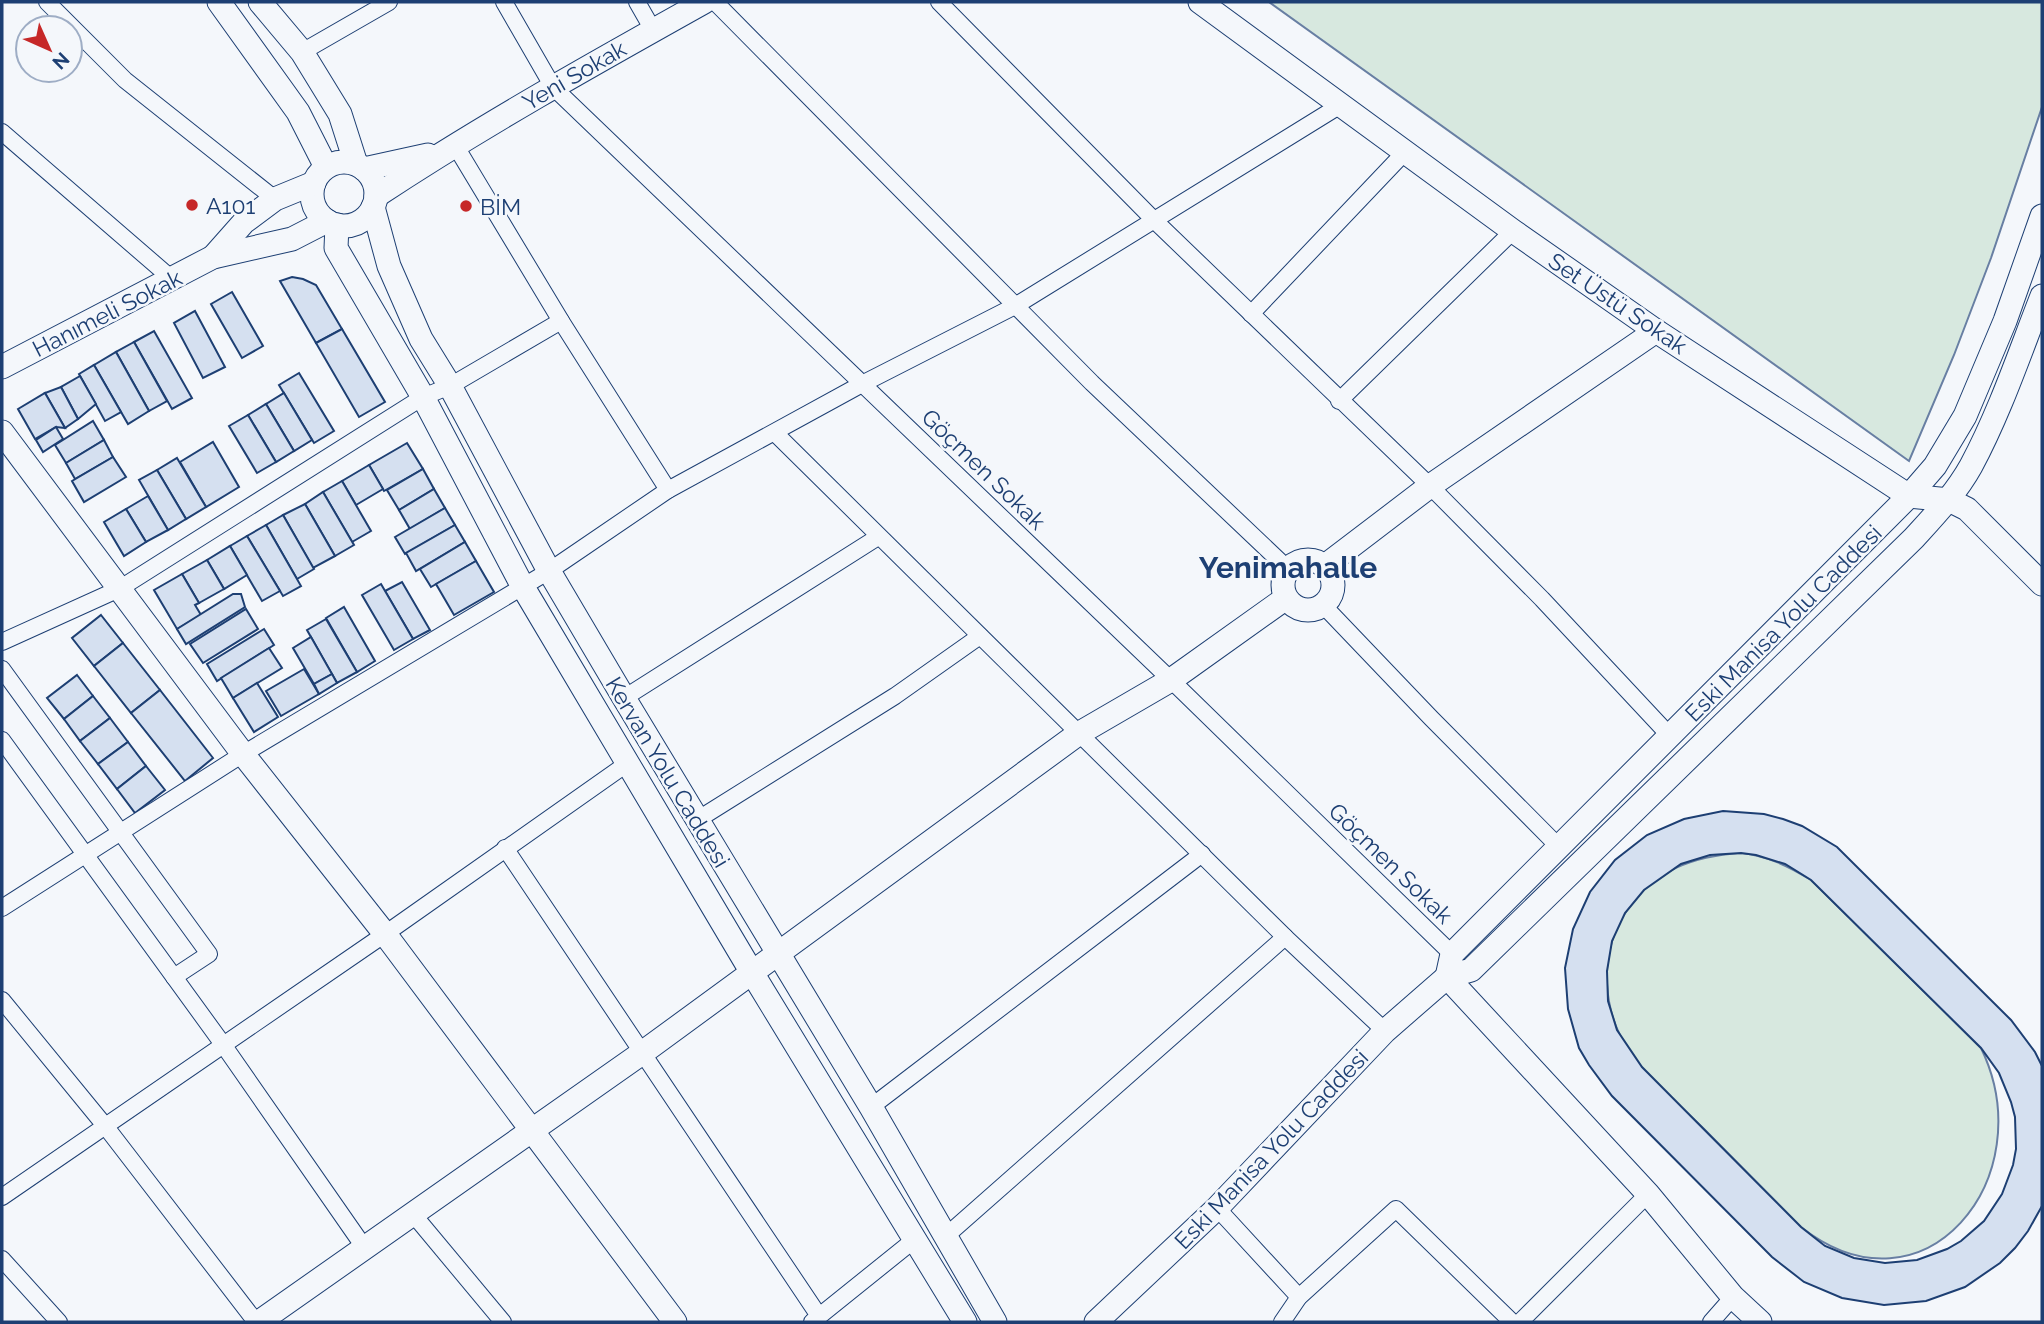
<svg xmlns="http://www.w3.org/2000/svg" width="2044" height="1324" font-family="Raleway,sans-serif">
<style>
.green{fill:#d7e8df;stroke:#687fa3;stroke-width:2}
.building{fill:#d5e0f0;stroke:#1d3f73;stroke-width:2;fill-rule:evenodd}
.lines{fill:none;stroke-linecap:round;stroke-linejoin:round}
.street-casing{stroke:#1d3f73;stroke-width:18}
.secondary-casing{stroke:#1d3f73;stroke-width:25}
.street{stroke:#f4f7fb;stroke-width:16}
.secondary{stroke:#f4f7fb;stroke-width:23}
.poi-dot{fill:#c62828;stroke:#f4f7fb;stroke-width:2.5}
.labels{text-anchor:middle;dominant-baseline:central;stroke-width:5;stroke-linejoin:round;paint-order:stroke}
.street-label{font-size:23px;fill:#1d3f73;stroke:#f4f7fb}
.poi-label{font-size:23px;fill:#1d3f73;stroke:#f4f7fb;text-anchor:start}
.district-label{font-size:30px;font-weight:bold;fill:#1d3f73;stroke:#f4f7fb}
</style>
<rect width="100%" height="100%" fill="#f4f7fb"/>
<g class="green">
<polygon points="1269,2 2042,2 2042,107 1991,258 1954,355 1909,461"/>
<path d="M1741,853C1768,856 1788,866 1811,880L1981,1048C2044,1178 1924,1324 1801,1227C1768,1194 1736,1161 1703,1128C1680,1105 1651,1082 1632,1056C1602,1013 1597,955 1627,910C1654,870 1694,856 1741,853Z"/>
</g>
<g class="building">
<polygon points="292,277 303,279 316,285 342,329 316,343 280,281"/>
<polygon points="232,292 263,346 242,358 211,304"/>
<polygon points="195,311 225,367 203,378 174,323"/>
<polygon points="342,329 385,402 359,417 316,343"/>
<polygon points="154,331 192,398 172,409 134,342"/>
<polygon points="134,342 167,401 149,411 116,352"/>
<polygon points="116,352 149,411 128,424 94,365"/>
<polygon points="94,365 121,412 105,421 79,374"/>
<polygon points="299,373 334,431 314,443 279,385"/>
<polygon points="80,376 96,404 78,419 61,387"/>
<polygon points="61,387 78,419 65,428 45,393"/>
<polygon points="45,393 65,428 56,427 35,439 18,409"/>
<polygon points="284,393 312,440 294,451 266,404"/>
<polygon points="266,404 294,451 276,462 248,415"/>
<polygon points="248,415 276,462 257,473 229,426"/>
<polygon points="93,421 104,440 66,463 55,445"/>
<polygon points="56,427 63,439 43,452 36,440"/>
<polygon points="104,440 113,457 75,479 66,463"/>
<polygon points="213,442 239,487 206,507 180,462"/>
<polygon points="407,443 423,469 384,491 369,465"/>
<polygon points="113,457 126,477 84,502 72,481"/>
<polygon points="177,458 206,507 186,519 157,470"/>
<polygon points="369,465 383,489 356,505 342,481"/>
<polygon points="423,469 434,489 399,510 387,490"/>
<polygon points="157,470 186,519 168,530 139,480"/>
<polygon points="342,481 371,531 352,542 323,492"/>
<polygon points="434,489 445,508 410,529 399,510"/>
<polygon points="323,492 354,545 335,556 305,504"/>
<polygon points="148,496 168,530 146,542 126,509"/>
<polygon points="305,504 335,556 313,568 283,515"/>
<polygon points="445,508 455,525 405,554 395,537"/>
<polygon points="126,509 146,542 124,556 104,522"/>
<polygon points="283,515 314,569 297,579 266,525"/>
<polygon points="266,525 301,586 283,596 247,536"/>
<polygon points="455,525 465,542 416,571 406,553"/>
<polygon points="247,536 280,591 262,601 230,546"/>
<polygon points="465,542 476,561 431,587 420,569"/>
<polygon points="230,546 247,575 224,589 207,560"/>
<polygon points="207,560 224,589 199,603 182,574"/>
<polygon points="476,561 494,592 454,615 436,584"/>
<polygon points="182,574 199,603 195,605 201,615 177,629 154,590"/>
<polygon points="402,582 430,630 413,639 385,591"/>
<polygon points="381,584 413,639 394,650 362,595"/>
<polygon points="233,594 241,594 245,607 186,644 177,629"/>
<polygon points="344,607 375,661 357,672 326,618"/>
<polygon points="246,609 258,629 203,663 190,644"/>
<polygon points="101,615 123,643 94,666 72,638"/>
<polygon points="326,619 357,672 337,683 307,630"/>
<polygon points="264,629 274,645 217,681 207,664"/>
<polygon points="311,637 332,674 314,684 293,648"/>
<polygon points="123,643 160,690 131,713 94,666"/>
<polygon points="269,648 282,668 233,698 221,678"/>
<polygon points="304,669 319,694 281,716 266,691"/>
<polygon points="332,674 337,683 319,694 314,684"/>
<polygon points="77,675 93,696 64,719 47,698"/>
<polygon points="257,683 278,717 254,732 233,698"/>
<polygon points="160,690 213,758 185,781 131,713"/>
<polygon points="93,696 110,718 80,741 64,719"/>
<polygon points="110,718 128,742 98,764 80,741"/>
<polygon points="128,742 146,766 117,789 98,764"/>
<polygon points="146,766 165,790 135,813 117,789"/>
<path d="M1723,811L1764,814L1783,819L1802,826L1837,847L2011,1020L2035,1052L2042,1066V1206L2028,1231L2015,1248L2000,1263L1965,1287L1926,1301L1884,1305L1842,1298L1804,1282L1772,1257L1612,1096L1589,1065L1579,1048L1568,1009L1565,968L1573,929L1590,892L1615,860L1647,835L1684,819ZM1741,853L1756,855L1785,864L1811,880L1981,1048L1999,1073L2011,1102L2015,1117L2016,1149L2013,1165L2002,1194L1984,1221L1961,1241L1947,1249L1917,1260L1885,1263L1854,1258L1825,1246L1801,1227L1642,1067L1617,1030L1608,1001L1607,971L1612,941L1625,913L1644,890L1681,864L1710,855Z"/>
</g>
<g class="lines">
<defs>
<g id="street">
<polyline points="47,2 125,80 275,199"/>
<polyline points="504,2 553,87 1171,680 1452,954"/>
<polyline points="637,2 653,30"/>
<polyline points="715,2 1092,383 1288,569"/>
<polyline points="939,2 1154,220 1430,486 1542,599 1670,736"/>
<polyline points="302,52 389,2"/>
<polyline points="2,132 172,279"/>
<polyline points="455,145 561,321 668,490"/>
<polyline points="1251,314 1404,153"/>
<polyline points="1339,401 1513,231"/>
<polyline points="775,433 1285,937 1385,1031"/>
<polyline points="1323,605 1431,718 1558,846"/>
<polyline points="2,642 119,589 423,397 450,386 561,321"/>
<polyline points="2,669 209,954 174,977"/>
<polyline points="624,698 878,537"/>
<polyline points="2,740 222,1043 364,1247"/>
<polyline points="697,820 895,696 980,636"/>
<polyline points="505,848 819,1316"/>
<polyline points="2,908 243,754 549,571 668,490 862,384 1015,306 1339,106"/>
<polyline points="2,1000 106,1127 256,1322"/>
<polyline points="871,1107 1202,854"/>
<polyline points="2,1197 385,934 628,763"/>
<polyline points="1217,1208 1299,1297"/>
<polyline points="413,1214 503,1322"/>
<polyline points="946,1236 1285,937"/>
<polyline points="2,1259 59,1322"/>
<polyline points="812,1322 914,1240"/>
<polyline points="1282,1322 1299,1297 1396,1209 1512,1322"/>
<polyline points="1520,1322 1648,1194"/>
<polyline points="1711,1322 1733,1297"/>
</g>
<g id="secondary">
<polyline points="219,2 298,112 326,167"/>
<polyline points="260,2 302,52 340,114 356,164"/>
<polyline points="1200,2 1513,231 1656,331 1909,496 1949,500 1967,509 2042,584"/>
<circle cx="344" cy="194" r="32"/>
<polyline points="364,169 428,155"/>
<path d="M376,196C482,126 593,64 704,2"/>
<polyline points="373,207 389,266 421,339 450,386 549,571 624,698 871,1107 995,1322"/>
<polyline points="337,225 336,248 423,397 523,587 751,971 965,1322"/>
<polyline points="213,257 244,222 275,199 314,183"/>
<polyline points="2,367 213,257 292,239 327,221"/>
<polyline points="2,432 243,754 385,934 675,1322"/>
<circle cx="1308" cy="585" r="25"/>
<polyline points="1325,566 1430,486 1656,331"/>
<polyline points="1447,977 1452,954 1909,496 1935,466 1965,416 2005,321 2042,216"/>
<polyline points="1447,977 1648,1194 1733,1297 1760,1322"/>
<polyline points="259,1322 642,1053 1078,734 1171,680 1286,598"/>
<path d="M1096,1322L1217,1208L1385,1031L1447,977L1471,970L1914,538C1935,515 1956,493 1971,466C2000,412 2020,352 2042,296"/>
</g>
</defs>
<use href="#street" class="street-casing"/>
<use href="#secondary" class="secondary-casing"/>
<use href="#street" class="street"/>
<use href="#secondary" class="secondary"/>
</g>
<g class="poi-dot">
<circle cx="192" cy="205" r="7"/>
<circle cx="466" cy="206" r="7"/>
</g>
<g class="labels">
<g class="street-label">
<text transform="translate(574 75) rotate(-30)">Yeni Sokak</text>
<text transform="translate(1618 303) rotate(34)">Set Üstü Sokak</text>
<text transform="translate(107 313) rotate(-27)">Hanımeli Sokak</text>
<text transform="translate(984 469) rotate(44)">Göçmen Sokak</text>
<text transform="translate(1783 623) rotate(-45)">Eski Manisa Yolu Caddesi</text>
<text transform="translate(668 772) rotate(59)">Kervan Yolu Caddesi</text>
<text transform="translate(1391 863) rotate(44)">Göçmen Sokak</text>
<text transform="translate(1271 1149) rotate(-46)">Eski Manisa Yolu Caddesi</text>
</g>
<g class="poi-label">
<text x="206" y="205">A101</text>
<text x="480" y="206">BİM</text>
</g>
<g class="district-label">
<text x="1288" y="567">Yenimahalle</text>
</g>
</g>
<rect width="2044" height="1324" fill="none" stroke="#1d3f73" stroke-width="7"/>
<g transform="translate(49 49) rotate(135)"><circle r="33" fill="#f4f7fb" stroke="#9eadc5" stroke-width="2"/>
<path d="M0-5L12 26L0 18L-12 26Z" fill="#c62828"/>
<text y="-10" font-size="19" font-weight="bold" text-anchor="middle" fill="#1d3f73">N</text>
</g>
</svg>
